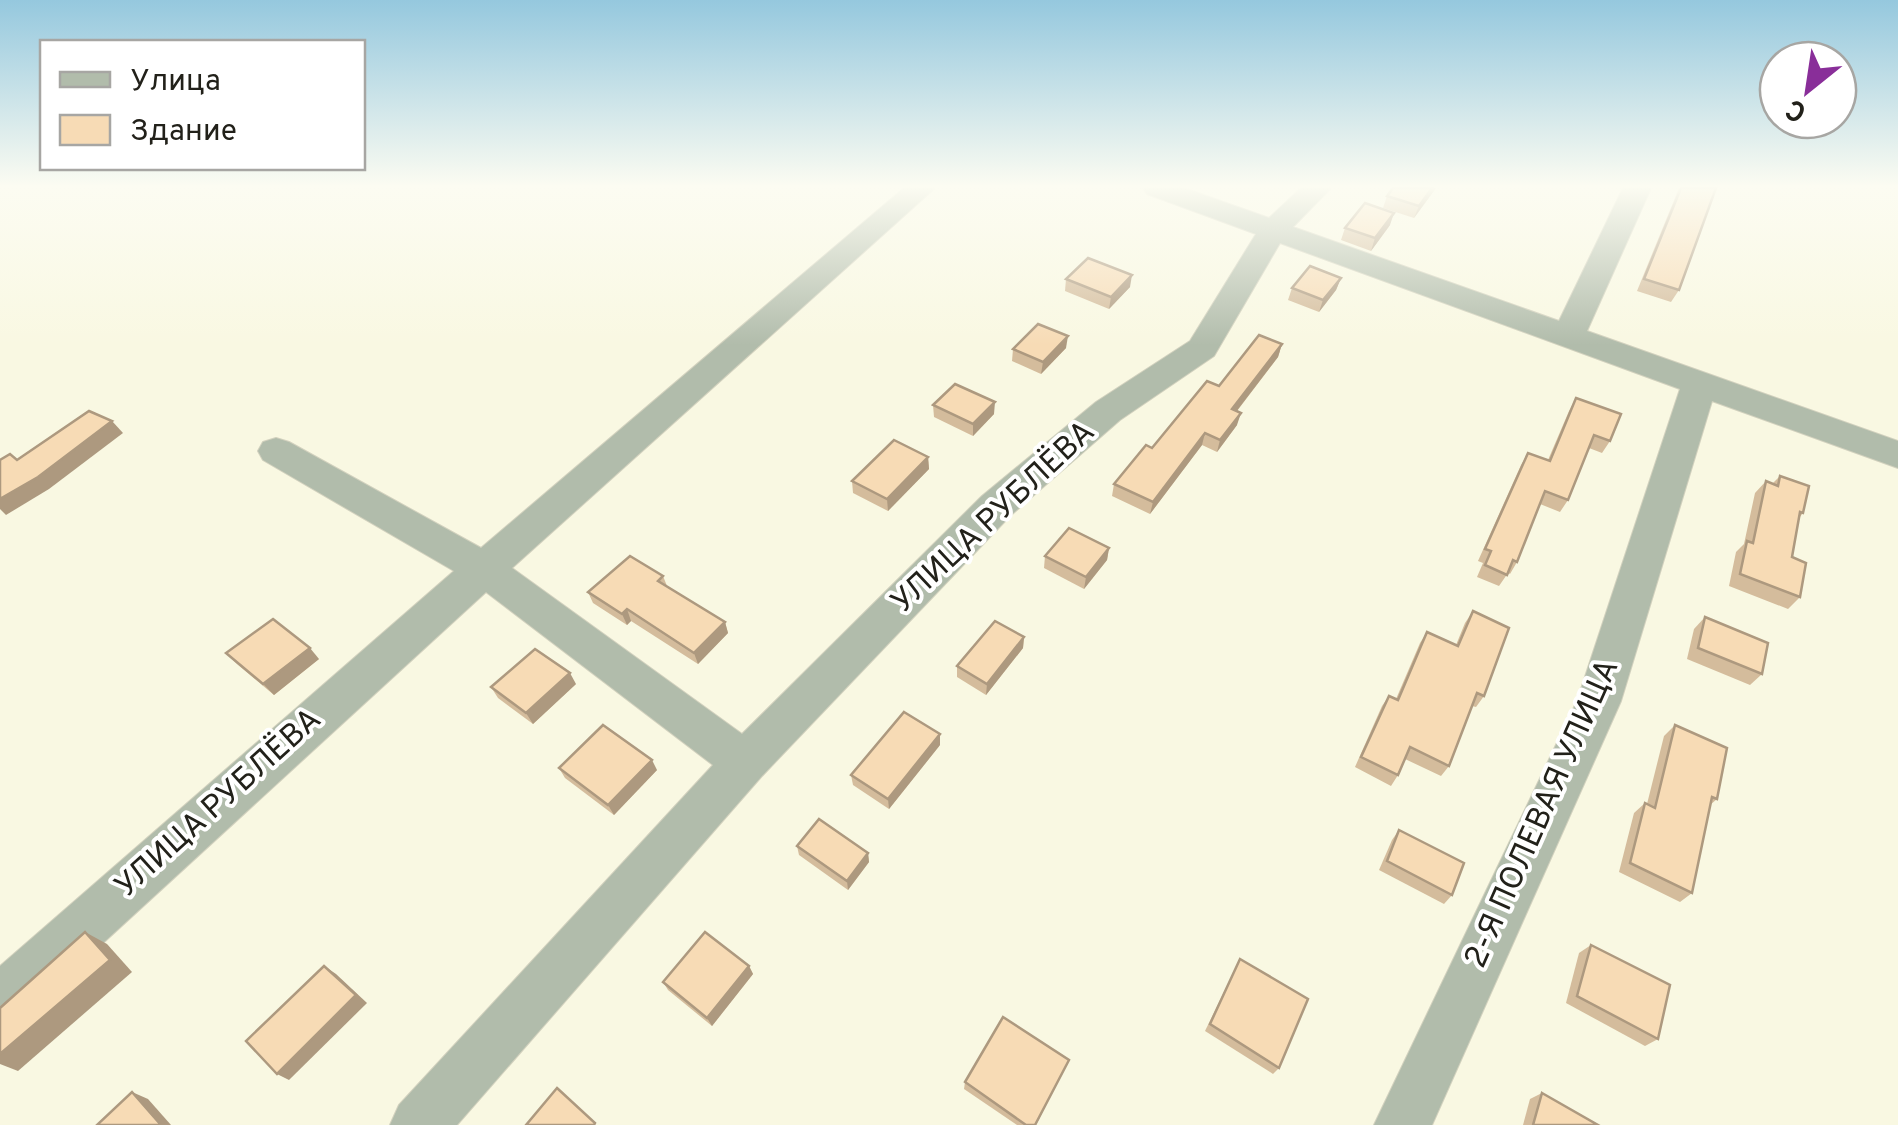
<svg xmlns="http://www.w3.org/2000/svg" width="1898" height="1125" font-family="Overpass,sans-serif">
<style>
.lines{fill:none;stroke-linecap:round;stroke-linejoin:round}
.minor-casing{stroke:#d2d1be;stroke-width:2}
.minor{fill:#b1bcab;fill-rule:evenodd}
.wall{fill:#d4bc9c}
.shaded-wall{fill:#ad997f}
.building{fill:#f7dbb5;stroke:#ad997f;stroke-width:2.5}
.labels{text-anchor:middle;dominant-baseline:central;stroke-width:8;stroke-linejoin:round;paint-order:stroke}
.street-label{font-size:32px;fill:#22211a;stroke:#fff}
</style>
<rect width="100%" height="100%" fill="#f9f8e2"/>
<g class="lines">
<defs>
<polygon id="minor" points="904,188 935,188 512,568 742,734 982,496 1096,402 1190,341 1256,234 1147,194 1143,188 1184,188 1269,218 1301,188 1331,188 1293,227 1559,321 1623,188 1651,188 1587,331 1898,441 1898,468 1712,401 1621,701 1432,1125 1374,1125 1577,701 1680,389 1280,243 1214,356 1120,420 1010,516 761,777 457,1125 390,1125 399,1105 713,765 486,592 19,1020 0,1028 0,966 454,571 263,460 258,451 263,442 276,438 289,442 481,548"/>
</defs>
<use href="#minor" class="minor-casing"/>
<use href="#minor" class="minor"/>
</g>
<g class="wall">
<polygon points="1436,188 1414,218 1383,208 1387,196"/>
<polygon points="1679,188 1716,188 1679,290 1671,302 1637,291"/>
<polygon points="1390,225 1371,251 1341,240 1345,228"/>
<polygon points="1341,278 1336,290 1319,312 1288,300 1292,288"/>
<polygon points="1066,279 1130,287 1109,309 1065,291"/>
<polygon points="1282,344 1278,357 1237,411 1237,425 1217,452 1202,445 1150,514 1112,496 1114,484 1219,386"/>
<polygon points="1066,348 1041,374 1012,361 1013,349"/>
<polygon points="1576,398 1610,441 1602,453 1589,448 1568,500 1560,512 1540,504 1517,562 1510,574 1508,573 1499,586 1477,577 1483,563 1478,561 1521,465 1528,453 1548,460 1569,411"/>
<polygon points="933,405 994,414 973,436 934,417"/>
<polygon points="928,457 929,469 888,511 853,493 852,481"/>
<polygon points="1780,476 1803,513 1799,518 1792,557 1800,597 1788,609 1729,586 1736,552 1744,544 1755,493 1766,481 1772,484"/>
<polygon points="1109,548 1107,560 1084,589 1044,568 1045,556"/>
<polygon points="663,576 667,586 725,622 728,633 698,664 631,621 627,625 593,603 588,592"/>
<polygon points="1473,611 1484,696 1476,707 1472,706 1449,766 1441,776 1405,759 1398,775 1391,786 1355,767 1382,706 1389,696 1396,699 1420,643 1427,632 1456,645 1465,623"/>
<polygon points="1705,617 1762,674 1750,685 1687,659 1694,629"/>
<polygon points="1024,637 1023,648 986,695 957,677 957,666"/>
<polygon points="226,653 319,659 274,695 237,664"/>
<polygon points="576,684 533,724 498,698 491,687"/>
<polygon points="1675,725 1717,799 1710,805 1692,893 1680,902 1619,872 1634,813 1645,803 1647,804 1664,736"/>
<polygon points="940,745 889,809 853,785 851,775"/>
<polygon points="559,768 657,770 614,815 565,778"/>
<polygon points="1399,830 1452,895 1444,904 1379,870 1392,840"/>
<polygon points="797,846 868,853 869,862 848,890 799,855"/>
<polygon points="1591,945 1658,1039 1645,1046 1566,1003 1579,953"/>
<polygon points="1240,959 1279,1068 1273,1074 1205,1031"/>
<polygon points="749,966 753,974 712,1026 668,990 663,982"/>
<polygon points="1069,1060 1036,1125 1017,1125 964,1089 965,1082"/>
<polygon points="1542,1093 1598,1125 1523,1125 1530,1099"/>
</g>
<g class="shaded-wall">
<polygon points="1432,188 1436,188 1414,218 1419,206"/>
<polygon points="1394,213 1390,225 1371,251 1375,238"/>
<polygon points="1132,275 1130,287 1109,309 1111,297"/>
<polygon points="1341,278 1336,290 1319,312 1323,300"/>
<polygon points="1068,336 1066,348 1041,374 1043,362"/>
<polygon points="1282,344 1278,357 1229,421 1232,409"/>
<polygon points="995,402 994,414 973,436 973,424"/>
<polygon points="1241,413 1237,425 1217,452 1220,440"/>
<polygon points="112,421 123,433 49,489 6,515 0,509 0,499"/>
<polygon points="1205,433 1202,445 1150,514 1153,502"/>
<polygon points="928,457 929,469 888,511 887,499"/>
<polygon points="1109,548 1107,560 1084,589 1086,577"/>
<polygon points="627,609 631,621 627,625 622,614"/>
<polygon points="725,622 728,633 698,664 694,653"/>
<polygon points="1024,637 1023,648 986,695 987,684"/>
<polygon points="310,648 319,659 274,695 263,684"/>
<polygon points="570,673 576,684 533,724 526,713"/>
<polygon points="940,734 940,745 889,809 888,799"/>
<polygon points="652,760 657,770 614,815 608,805"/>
<polygon points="868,853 869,862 848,890 847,881"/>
<polygon points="85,932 107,944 132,972 18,1071 0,1064 0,1054"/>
<polygon points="324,966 336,974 367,1003 289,1080 277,1074"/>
<polygon points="749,966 753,974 712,1026 707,1018"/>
<polygon points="132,1092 148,1099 171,1125 161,1125"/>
</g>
<g class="building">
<polygon points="1393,188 1432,188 1419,206 1387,196"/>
<polygon points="1681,188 1716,188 1679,290 1644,279"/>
<polygon points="1365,203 1394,213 1375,238 1345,228"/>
<polygon points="1088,258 1132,275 1111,297 1066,279"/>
<polygon points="1310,266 1341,278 1323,300 1292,288"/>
<polygon points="1038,324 1068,336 1043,362 1013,349"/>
<polygon points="1259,335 1282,344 1232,409 1241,413 1220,440 1205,433 1153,502 1114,484 1146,445 1152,448 1207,381 1219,386"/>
<polygon points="955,384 995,402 973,424 933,405"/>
<polygon points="1576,398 1621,414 1610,441 1594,435 1568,500 1545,491 1517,562 1513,560 1507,575 1485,565 1491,551 1485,549 1528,453 1550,461"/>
<polygon points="89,411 112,421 38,477 0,499 0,460 10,454 17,460"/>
<polygon points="894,440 928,457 887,499 852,481"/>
<polygon points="1780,476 1809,486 1803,513 1800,512 1792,557 1806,563 1800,597 1740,574 1747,541 1753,543 1766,481 1778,486"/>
<polygon points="1069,528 1109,548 1086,577 1045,556"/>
<polygon points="630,556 663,576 658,581 725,622 694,653 627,609 622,614 588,592"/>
<polygon points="1473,611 1509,628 1484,696 1477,693 1449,766 1410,747 1398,775 1361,757 1389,696 1398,700 1427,632 1458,646"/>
<polygon points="1705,617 1768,643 1762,674 1698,648"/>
<polygon points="273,619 310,648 263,684 226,653"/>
<polygon points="995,621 1024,637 987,684 957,666"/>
<polygon points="535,649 570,673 526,713 491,687"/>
<polygon points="904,712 940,734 888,799 851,775"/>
<polygon points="603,725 652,760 608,805 559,768"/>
<polygon points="1675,725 1727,748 1717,799 1712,797 1692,893 1630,863 1645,803 1655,808"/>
<polygon points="819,819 868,853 847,881 797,846"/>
<polygon points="1399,830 1464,863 1452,895 1387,861"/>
<polygon points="85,932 110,960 0,1054 0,1008"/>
<polygon points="705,932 749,966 707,1018 663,982"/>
<polygon points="1591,945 1670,985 1658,1039 1577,996"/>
<polygon points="1240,959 1308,999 1279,1068 1210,1024"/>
<polygon points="324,966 356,995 277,1074 246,1041"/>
<polygon points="1003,1017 1069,1060 1035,1125 1026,1125 965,1082"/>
<polygon points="557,1088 595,1123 594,1125 526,1125"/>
<polygon points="132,1092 161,1125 97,1125"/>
<polygon points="1542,1093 1598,1125 1533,1125"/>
</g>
<linearGradient id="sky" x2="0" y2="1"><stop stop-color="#95c8de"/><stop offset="0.54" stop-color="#fcfcf2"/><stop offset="1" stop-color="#fcfcf2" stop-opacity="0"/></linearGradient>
<rect width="1898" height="345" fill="url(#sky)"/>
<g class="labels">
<g class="street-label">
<text transform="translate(994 518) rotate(-43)">УЛИЦА РУБЛЁВА</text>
<text transform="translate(219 804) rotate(-42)">УЛИЦА РУБЛЁВА</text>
<text transform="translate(1543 814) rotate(-66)">2-Я ПОЛЕВАЯ УЛИЦА</text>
</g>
</g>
<rect x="40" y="40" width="325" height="130" fill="#ffffff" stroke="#a7a6a3" stroke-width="2.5"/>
<rect x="60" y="72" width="50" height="15" fill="#b1bcab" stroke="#a7a6a3" stroke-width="2.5"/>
<text x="130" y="90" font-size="30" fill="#22211a">Улица</text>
<rect x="60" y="115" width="50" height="30" fill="#f7dbb5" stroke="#a7a6a3" stroke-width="2.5"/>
<text x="130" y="140" font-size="30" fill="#22211a">Здание</text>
<g transform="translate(1808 90) rotate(210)"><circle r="48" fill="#ffffff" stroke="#a7a6a3" stroke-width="2.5"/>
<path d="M0-8L18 38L0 25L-18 38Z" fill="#892e99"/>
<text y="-15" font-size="28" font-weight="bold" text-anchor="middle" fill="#22211a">С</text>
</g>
</svg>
